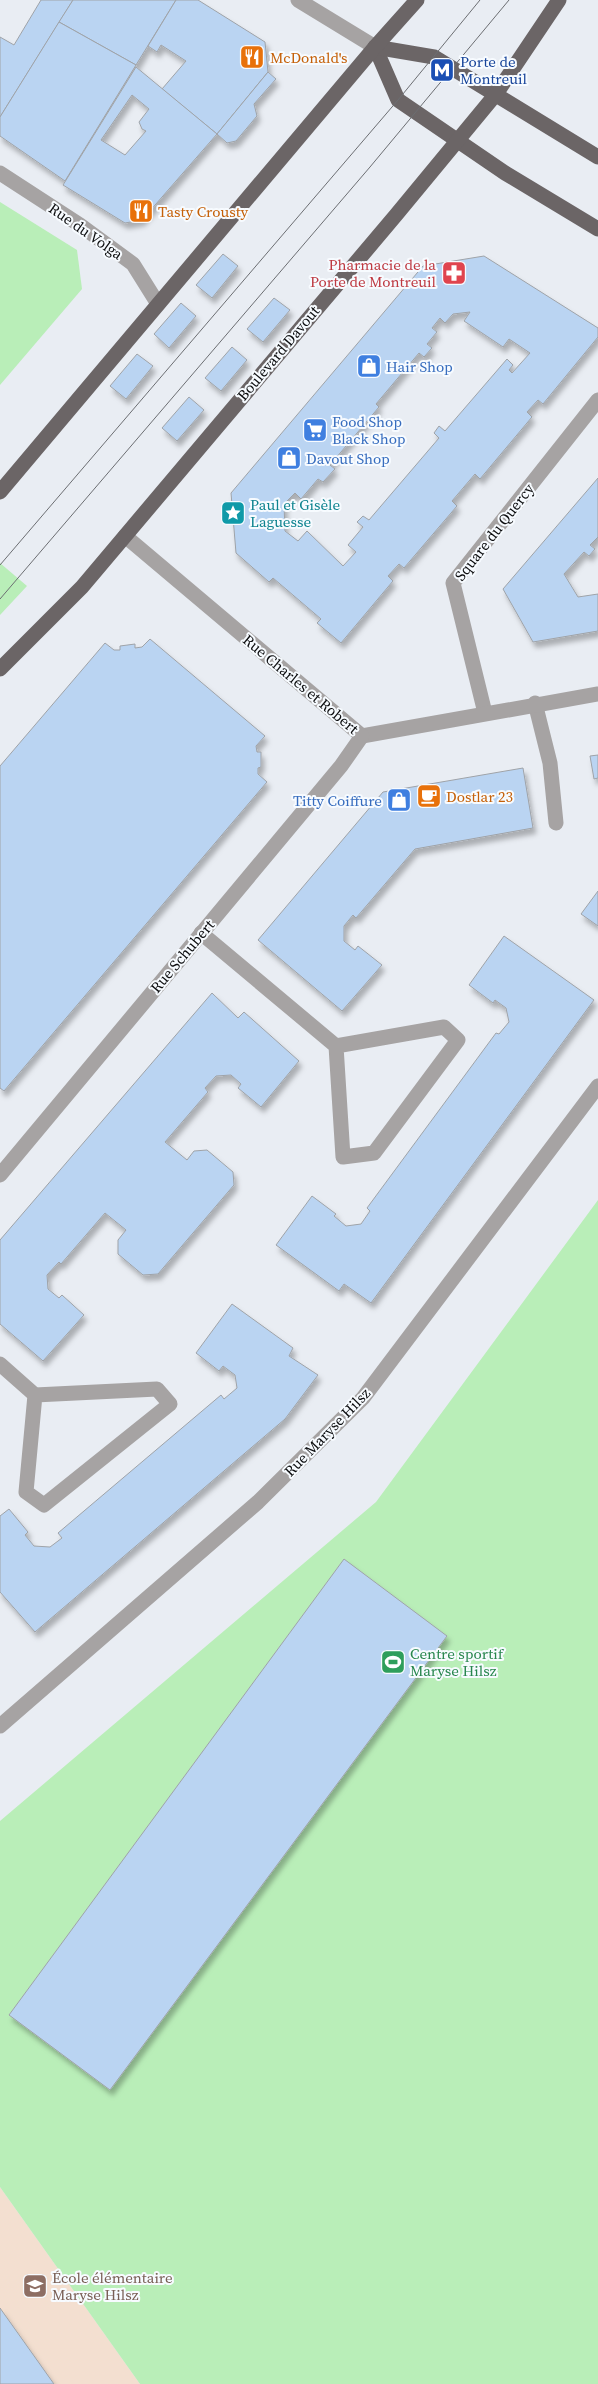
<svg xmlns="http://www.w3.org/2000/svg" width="598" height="2384" font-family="'Source Serif 4',serif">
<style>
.education{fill:#f3dfd0}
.green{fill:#b9eeb8}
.building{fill:#bad4f2;stroke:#9fa3a8;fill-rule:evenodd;filter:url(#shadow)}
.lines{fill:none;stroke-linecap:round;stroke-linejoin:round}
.service{stroke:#a6a3a3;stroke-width:15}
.pedestrian{stroke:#a6a3a3;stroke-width:15}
.minor{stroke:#a6a3a3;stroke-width:15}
.tertiary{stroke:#a6a3a3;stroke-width:15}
.primary{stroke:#6b6566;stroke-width:15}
.tram{stroke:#6c6e72;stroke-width:1}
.labels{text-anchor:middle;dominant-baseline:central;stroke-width:4;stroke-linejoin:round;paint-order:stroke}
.food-label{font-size:15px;fill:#c56008;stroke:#f7fbff;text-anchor:start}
.transit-label{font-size:15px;fill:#164399;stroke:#f7fbff;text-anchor:start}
.street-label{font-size:15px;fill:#0b0c0e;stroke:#f7fbff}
.health-label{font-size:15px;fill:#be3a42;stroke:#f7fbff;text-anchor:end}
.shop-label{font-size:15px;fill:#366cbe;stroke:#f7fbff;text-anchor:start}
.culture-label{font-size:15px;fill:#0d838f;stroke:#f7fbff;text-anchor:start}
.leisure-label{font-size:15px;fill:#27864d;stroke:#f7fbff;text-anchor:start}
.education-label{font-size:15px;fill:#785e54;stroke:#f7fbff;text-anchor:start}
</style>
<defs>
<filter id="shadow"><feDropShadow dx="3" dy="5.5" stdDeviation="2.5" flood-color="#0004"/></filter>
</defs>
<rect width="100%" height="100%" fill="#e9edf3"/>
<polygon class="education" points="0,2187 140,2384 0,2384"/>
<g class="green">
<polygon points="0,202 77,250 82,289 0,385"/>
<polygon points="0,563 27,586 0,615"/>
<polygon points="598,1200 598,2384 140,2384 0,2187 0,1821 376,1502"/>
</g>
<g class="building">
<polygon points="41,0 73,0 0,117 0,37 14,45"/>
<polygon points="73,0 176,0 136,65 59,22"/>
<polygon points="176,0 198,0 265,42 268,72 217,134 162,89 186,61 161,45 157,52 148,46"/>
<polygon points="59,22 136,65 65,181 0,136 0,117"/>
<path d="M136,67L217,134L142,220L125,223L63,185ZM132,95L149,109L139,122L142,129L146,131L125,155L101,140Z"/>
<polygon points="268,72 276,79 254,104 257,116 236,141 227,143 217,134"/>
<polygon points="223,254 238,266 212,298 196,285"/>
<path d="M484,256L598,328V337L543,404L538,400L527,412L532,417L480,479L475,474L452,501L457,506L404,568L399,564L388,576L393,581L341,643L317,623L321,619L273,578L269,582L236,553L231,493L423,266ZM470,312L464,321L503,347L509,339L530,353L512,373L509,370L513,365L507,359L445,431L439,426L434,433L439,438L369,520L363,516L357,522L363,527L348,545L356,552L343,566L307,531L298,541L285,531L284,504L295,493L301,499L318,479L323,482L335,469L330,465L379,407L376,404L419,353L424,357L432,348L427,344L437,332L432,328L440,318L445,323L453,314Z"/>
<polygon points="274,298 290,310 263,342 247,329"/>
<polygon points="181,303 196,316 169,348 154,334"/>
<polygon points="232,347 247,360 221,391 205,378"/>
<polygon points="137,354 153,366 126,399 110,386"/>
<polygon points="189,397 204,410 177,441 162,428"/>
<polygon points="598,478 598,537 590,545 595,549 589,556 584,552 564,574 578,597 598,594 598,631 533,642 503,589"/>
<polygon points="150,639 265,736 256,746 257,752 261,752 261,767 258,768 258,774 267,782 4,1091 0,1088 0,766 105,643 114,650 120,650 120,646 135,644 135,648 142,647"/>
<polygon points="598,755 598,778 594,779 590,756"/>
<polygon points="523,768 533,828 415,849 356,918 353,915 344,926 344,941 355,950 358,946 382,965 342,1011 258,940 383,792"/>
<polygon points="598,891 598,926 581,914"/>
<polygon points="504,936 594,1000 371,1303 344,1284 339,1291 276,1245 312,1196 336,1214 334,1216 346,1226 361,1224 370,1211 367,1208 496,1033 499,1034 509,1022 506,1008 495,1000 493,1003 469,985"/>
<polygon points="212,993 238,1018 244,1012 299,1061 261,1107 238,1088 241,1084 231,1075 216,1076 205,1088 208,1092 165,1142 187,1160 194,1151 207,1150 233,1172 234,1185 158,1274 143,1275 118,1254 118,1240 126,1230 105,1213 61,1264 59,1262 47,1275 48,1289 59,1298 62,1295 84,1315 43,1361 0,1324 0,1240"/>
<polygon points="232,1304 293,1348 289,1356 318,1375 285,1419 35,1632 0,1592 0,1516 9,1509 28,1532 25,1535 34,1546 50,1547 62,1538 58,1533 221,1395 224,1399 237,1388 235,1375 223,1366 219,1371 196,1353"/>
<polygon points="344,1559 447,1636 110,2090 9,2015"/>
<polygon points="0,2308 54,2384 0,2384"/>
</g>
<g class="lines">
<g class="service">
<polyline points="535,703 550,763 556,823"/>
<polyline points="201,933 336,1046 343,1157 374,1153 458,1040 444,1027 336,1046"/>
<polyline points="0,1364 35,1395 157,1389 170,1404 44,1505 26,1492 35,1395"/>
</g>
<polyline class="pedestrian" points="485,713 453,583 598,400"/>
<g class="minor">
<polyline points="0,173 80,225 133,264 158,304"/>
<polyline points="125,536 362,736 598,694"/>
<polyline points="0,1175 341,766 362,736"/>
<polyline points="0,1726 258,1502 363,1398 598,1086"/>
</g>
<polyline class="tertiary" points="298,0 375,47"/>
<g class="primary">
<polyline points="375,47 398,100 505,173 598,229"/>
<polyline points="375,47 434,57 598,157"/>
<polyline points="0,492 375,47 417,0"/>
<polyline points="0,669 82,587 396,215 496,94 559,0"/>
</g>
<g class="tram">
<polyline points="0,565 398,100 480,0"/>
<polyline points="0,599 370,167 509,0"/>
</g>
</g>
<defs>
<symbol id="restaurant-square" viewBox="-11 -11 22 22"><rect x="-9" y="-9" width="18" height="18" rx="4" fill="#e8710a" stroke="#f7fbff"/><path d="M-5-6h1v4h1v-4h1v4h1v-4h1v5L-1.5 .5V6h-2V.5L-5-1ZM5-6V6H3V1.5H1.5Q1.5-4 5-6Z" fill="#fff"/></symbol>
<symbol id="metro-square" viewBox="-11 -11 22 22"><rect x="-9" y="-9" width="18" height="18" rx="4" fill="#1a4fb4" stroke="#f7fbff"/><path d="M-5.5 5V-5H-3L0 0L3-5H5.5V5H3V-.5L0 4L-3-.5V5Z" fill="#fff"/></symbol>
<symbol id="pharmacy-square" viewBox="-11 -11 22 22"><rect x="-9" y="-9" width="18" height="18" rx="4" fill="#e0444e" stroke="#f7fbff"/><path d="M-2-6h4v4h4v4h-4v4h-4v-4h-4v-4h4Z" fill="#fff"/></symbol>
<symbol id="shop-square" viewBox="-11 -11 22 22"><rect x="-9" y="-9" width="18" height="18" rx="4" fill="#3f7fe0" stroke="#f7fbff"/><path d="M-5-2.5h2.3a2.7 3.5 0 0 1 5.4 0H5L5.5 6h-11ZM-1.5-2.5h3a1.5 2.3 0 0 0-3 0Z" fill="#fff"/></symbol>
<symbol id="supermarket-square" viewBox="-11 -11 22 22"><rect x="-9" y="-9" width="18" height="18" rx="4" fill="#3f7fe0" stroke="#f7fbff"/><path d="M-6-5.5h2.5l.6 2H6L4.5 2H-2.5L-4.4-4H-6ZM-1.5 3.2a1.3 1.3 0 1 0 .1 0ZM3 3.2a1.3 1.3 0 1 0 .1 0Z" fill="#fff"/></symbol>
<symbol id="sight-square" viewBox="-11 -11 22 22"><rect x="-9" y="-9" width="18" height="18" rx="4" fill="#0f9aa8" stroke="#f7fbff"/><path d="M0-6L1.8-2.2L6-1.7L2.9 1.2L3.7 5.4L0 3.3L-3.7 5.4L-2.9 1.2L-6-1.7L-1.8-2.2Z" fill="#fff"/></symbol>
<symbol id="cafe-square" viewBox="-11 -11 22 22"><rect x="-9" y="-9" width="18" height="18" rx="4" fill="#e8710a" stroke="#f7fbff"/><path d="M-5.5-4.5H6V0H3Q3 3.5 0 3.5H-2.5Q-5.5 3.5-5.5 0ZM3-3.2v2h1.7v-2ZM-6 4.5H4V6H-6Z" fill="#fff"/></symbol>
<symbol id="stadium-square" viewBox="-11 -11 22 22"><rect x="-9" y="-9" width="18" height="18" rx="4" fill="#2e9e5b" stroke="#f7fbff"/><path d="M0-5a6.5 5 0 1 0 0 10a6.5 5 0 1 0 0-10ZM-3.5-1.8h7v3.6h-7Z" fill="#fff"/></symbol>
<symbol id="school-square" viewBox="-11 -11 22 22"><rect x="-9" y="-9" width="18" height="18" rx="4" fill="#8d6e63" stroke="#f7fbff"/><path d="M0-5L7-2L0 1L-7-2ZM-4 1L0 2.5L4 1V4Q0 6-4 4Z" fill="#fff"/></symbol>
</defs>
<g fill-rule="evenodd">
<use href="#restaurant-square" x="238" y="43" width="28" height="28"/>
<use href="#metro-square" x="428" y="56" width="28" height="28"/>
<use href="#restaurant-square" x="127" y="197" width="28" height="28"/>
<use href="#pharmacy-square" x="440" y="259" width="28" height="28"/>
<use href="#shop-square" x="355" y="352" width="28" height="28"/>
<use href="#supermarket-square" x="301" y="416" width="28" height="28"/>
<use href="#shop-square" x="275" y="444" width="28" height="28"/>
<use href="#sight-square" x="219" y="499" width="28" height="28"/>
<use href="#cafe-square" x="415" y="782" width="28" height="28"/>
<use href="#shop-square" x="385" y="786" width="28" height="28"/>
<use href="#stadium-square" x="379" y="1648" width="28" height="28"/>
<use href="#school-square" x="21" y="2272" width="28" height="28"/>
</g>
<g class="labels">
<g class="food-label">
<text x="270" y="57">McDonald's</text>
<text x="158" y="211">Tasty Crousty</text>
<text x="446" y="796">Dostlar 23</text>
</g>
<g class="transit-label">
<text x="460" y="61">Porte de<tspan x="460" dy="17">Montreuil</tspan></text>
</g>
<g class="street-label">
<text transform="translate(86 231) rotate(35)">Rue du Volga</text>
<text transform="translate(278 353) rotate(-50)">Boulevard Davout</text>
<text transform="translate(494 532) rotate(-52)">Square du Quercy</text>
<text transform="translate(301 684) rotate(40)">Rue Charles et Robert</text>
<text transform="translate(182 956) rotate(-50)">Rue Schubert</text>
<text transform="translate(327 1432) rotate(-46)">Rue Maryse Hilsz</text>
</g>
<g class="health-label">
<text x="436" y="264">Pharmacie de la<tspan x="436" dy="17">Porte de Montreuil</tspan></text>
</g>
<g class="shop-label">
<text x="386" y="366">Hair Shop</text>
<text x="332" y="421">Food Shop<tspan x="332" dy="17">Black Shop</tspan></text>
<text x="306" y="458">Davout Shop</text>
<text x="382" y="800" text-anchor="end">Titty Coiffure</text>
</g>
<g class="culture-label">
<text x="250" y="504">Paul et Gisèle<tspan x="250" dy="17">Laguesse</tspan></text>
</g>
<g class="leisure-label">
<text x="410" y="1653">Centre sportif<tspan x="410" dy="17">Maryse Hilsz</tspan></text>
</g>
<g class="education-label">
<text x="52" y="2277">École élémentaire<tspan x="52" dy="17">Maryse Hilsz</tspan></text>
</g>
</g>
</svg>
